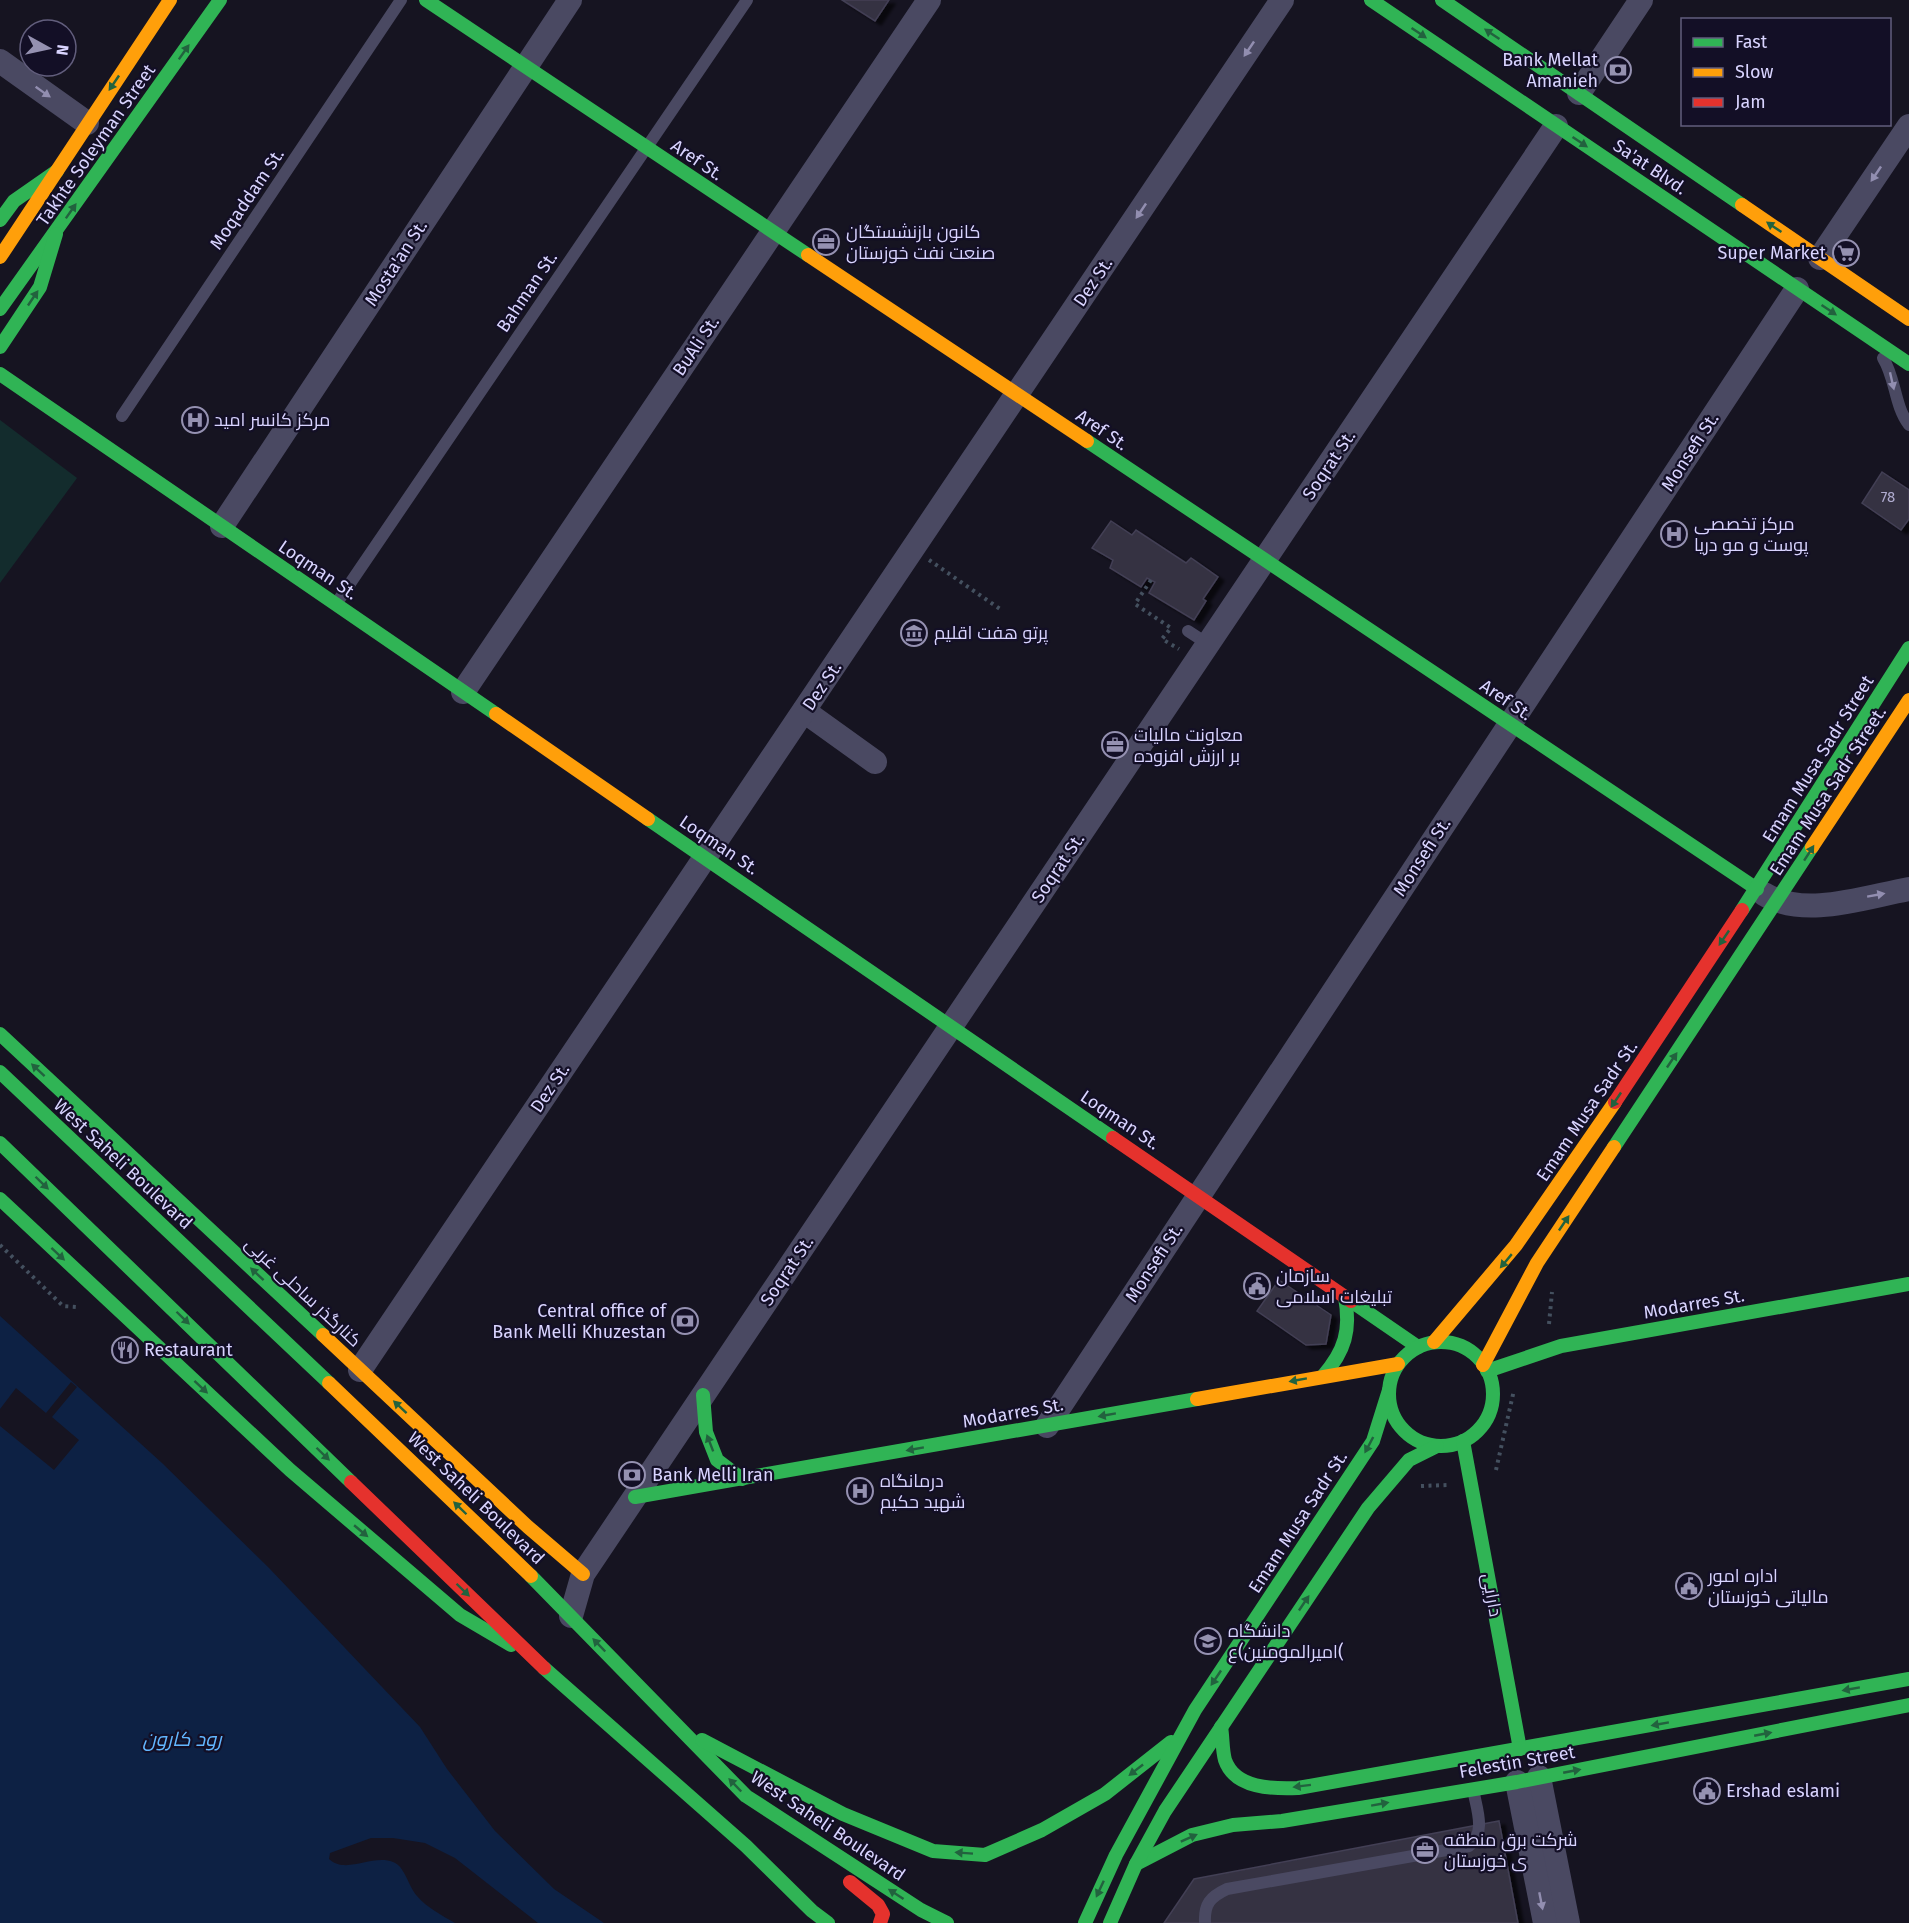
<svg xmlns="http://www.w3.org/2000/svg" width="1909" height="1923" font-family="'Fira Sans',Cairo,sans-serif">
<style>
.green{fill:#132c2d}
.water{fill:#0d2144}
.pier{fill:#161421}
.building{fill:#343243;stroke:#433f54;stroke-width:1.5;filter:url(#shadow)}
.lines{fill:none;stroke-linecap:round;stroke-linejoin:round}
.path{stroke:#44505f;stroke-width:4;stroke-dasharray:3 4.5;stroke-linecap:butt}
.lane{stroke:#4a4962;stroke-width:12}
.street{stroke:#4a4962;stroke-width:24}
.fast{stroke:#30b455;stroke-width:14}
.slow{stroke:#ff9f0a;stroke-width:14}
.jam{stroke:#e5322d;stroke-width:14}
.oneway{fill:#22623e}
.oneway2{fill:#928eb0}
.labels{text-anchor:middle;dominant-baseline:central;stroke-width:4.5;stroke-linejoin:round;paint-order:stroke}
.number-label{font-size:15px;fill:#b0acd0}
.poi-label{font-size:18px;fill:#d9d4ff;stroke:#130f26;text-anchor:start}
.street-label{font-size:18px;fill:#d9d4ff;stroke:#130f26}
.water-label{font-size:20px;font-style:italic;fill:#62b6ff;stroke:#130f26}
</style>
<defs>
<filter id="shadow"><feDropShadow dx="6" dy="4" stdDeviation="1.5" flood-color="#0009"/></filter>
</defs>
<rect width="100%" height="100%" fill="#161421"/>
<polygon class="green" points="0,420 77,478 0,583"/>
<path class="water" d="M0,1316L162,1463L269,1568L420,1727L447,1769L495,1831L554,1889L604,1923H538L455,1858L425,1843L393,1838H371L330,1853L329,1859C346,1875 372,1854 393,1862C405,1866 408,1886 417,1896C426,1907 443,1916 455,1923H0Z"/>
<polygon class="pier" points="71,1382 77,1387 52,1417 79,1440 54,1470 0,1426 0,1409 16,1388 46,1413"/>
<g class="building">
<polygon points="842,0 889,0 875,21"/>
<polygon points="1882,472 1909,490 1909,519 1901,530 1862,503"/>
<polygon points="1111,521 1132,535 1136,530 1186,563 1191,558 1218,577 1203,599 1206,601 1194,620 1149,593 1155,582 1147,578 1141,587 1110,568 1113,560 1092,548"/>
<polygon points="1279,1280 1331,1315 1326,1344 1306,1345 1257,1311"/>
<polygon points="1499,1821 1518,1923 1164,1923 1194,1879"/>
</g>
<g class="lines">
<g class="path">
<polyline points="929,560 1003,611"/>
<polyline points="1151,580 1135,604 1171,628 1162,639 1179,649"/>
<polyline points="0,1245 63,1306 77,1307"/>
<polyline points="1549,1324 1552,1292"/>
<polyline points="1496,1470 1514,1390"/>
<polyline points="1421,1486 1447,1485"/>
</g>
<g class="lane">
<path d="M1883,358C1896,379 1894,405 1909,425"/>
<polyline points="122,416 401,0"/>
<polyline points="336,604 747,0"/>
<polyline points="1188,631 1208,644"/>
<path d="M1205,1923C1204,1904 1210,1897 1227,1889L1469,1846C1487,1833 1476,1807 1473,1789"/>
</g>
<g class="street">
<polyline points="0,61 87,123"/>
<polyline points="1579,93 1641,0"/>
<polyline points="1820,258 1909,126"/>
<polyline points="222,526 570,0"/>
<polyline points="463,692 929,0"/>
<polyline points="804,711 875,762"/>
<path d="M1764,894C1804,919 1865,897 1909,889"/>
<polyline points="360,1370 1282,0"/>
<polyline points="1047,1426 1797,289"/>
<polyline points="571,1616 583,1574 1556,126"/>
<polyline points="1539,1777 1568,1923"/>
<polyline points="1517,1782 1545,1923"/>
</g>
<g class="fast">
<polyline points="426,0 808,255"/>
<polyline points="1371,0 1909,364"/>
<polyline points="1442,0 1742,205"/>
<polyline points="0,220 14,201 57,171"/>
<polyline points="0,309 220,0"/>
<polyline points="0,347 40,287 56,234"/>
<polyline points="0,374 496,714"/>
<polyline points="1087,441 1757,889"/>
<polyline points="648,819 1113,1138"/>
<polyline points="1742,910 1909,648"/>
<polyline points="0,1034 323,1335"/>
<polyline points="0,1072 329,1383"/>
<polyline points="0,1143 351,1482"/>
<polyline points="1614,1147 1812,847"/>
<polyline points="0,1199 290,1470 460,1615 511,1645"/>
<polyline points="1351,1301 1418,1347"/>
<circle cx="1441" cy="1394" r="52"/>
<polyline points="1487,1371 1561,1346 1909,1284"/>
<path d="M1323,1376C1345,1351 1351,1330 1345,1297"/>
<polyline points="703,1395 706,1432 717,1460 742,1479"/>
<polyline points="1463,1441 1520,1749"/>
<polyline points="635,1497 1197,1399"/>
<polyline points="531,1576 746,1796 921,1910 947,1923"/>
<polyline points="544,1668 746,1846 812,1911 828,1923"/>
<path d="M1221,1727C1223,1738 1222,1749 1225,1760C1235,1789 1273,1789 1298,1788L1909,1679"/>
<polyline points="702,1740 843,1814 933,1851 985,1855 1042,1830 1105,1794 1171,1742"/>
<polyline points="1136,1864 1192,1835 1233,1825 1282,1821 1517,1782 1909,1705"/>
<polyline points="1085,1923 1116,1855 1195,1710 1373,1441 1389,1390"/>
<polyline points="1110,1923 1136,1864 1165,1811 1368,1508 1409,1460 1437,1446"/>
</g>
<g class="slow">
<polyline points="1742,205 1909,319"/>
<polyline points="808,255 1087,441"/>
<polyline points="0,257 170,0"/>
<polyline points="496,714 648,819"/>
<polyline points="1812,847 1909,700"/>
<polyline points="323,1335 528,1527 583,1574"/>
<polyline points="1434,1342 1516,1245 1615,1102"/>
<polyline points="1483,1365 1537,1263 1614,1147"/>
<polyline points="329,1383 531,1576"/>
<polyline points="1197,1399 1398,1364"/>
</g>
<g class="jam">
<polyline points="1615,1102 1742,910"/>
<polyline points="1113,1138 1351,1301"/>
<polyline points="351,1482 544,1668"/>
<polyline points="850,1882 878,1905 883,1914 880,1923"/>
</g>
</g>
<defs><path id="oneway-solid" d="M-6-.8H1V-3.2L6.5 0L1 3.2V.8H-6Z" transform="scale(1.5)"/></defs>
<g class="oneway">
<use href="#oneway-solid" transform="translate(1419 33) rotate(34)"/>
<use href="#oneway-solid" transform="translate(1492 34) rotate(-146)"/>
<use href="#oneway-solid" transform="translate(184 52) rotate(-55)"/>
<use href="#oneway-solid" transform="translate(114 83) rotate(124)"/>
<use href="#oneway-solid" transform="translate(1580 142) rotate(34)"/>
<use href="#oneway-solid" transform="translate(71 211) rotate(-55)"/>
<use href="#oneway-solid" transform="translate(1774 227) rotate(-146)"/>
<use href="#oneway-solid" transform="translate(33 298) rotate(-56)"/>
<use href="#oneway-solid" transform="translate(1829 310) rotate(34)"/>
<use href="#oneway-solid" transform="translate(1809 853) rotate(-57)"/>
<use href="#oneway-solid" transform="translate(1724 938) rotate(124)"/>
<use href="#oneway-solid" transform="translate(1672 1060) rotate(-56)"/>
<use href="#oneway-solid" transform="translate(38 1070) rotate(-137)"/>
<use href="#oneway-solid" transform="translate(1616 1100) rotate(124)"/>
<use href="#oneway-solid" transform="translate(42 1183) rotate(44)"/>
<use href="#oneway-solid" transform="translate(1564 1223) rotate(-56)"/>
<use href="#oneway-solid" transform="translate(58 1254) rotate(43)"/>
<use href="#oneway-solid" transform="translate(1506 1261) rotate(130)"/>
<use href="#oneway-solid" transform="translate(257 1274) rotate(-137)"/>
<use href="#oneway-solid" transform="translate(183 1318) rotate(44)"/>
<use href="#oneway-solid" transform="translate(1298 1380) rotate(170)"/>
<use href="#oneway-solid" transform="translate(201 1387) rotate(43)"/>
<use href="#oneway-solid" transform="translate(400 1407) rotate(-137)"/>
<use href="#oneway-solid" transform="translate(1107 1415) rotate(170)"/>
<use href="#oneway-solid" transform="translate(710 1443) rotate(-111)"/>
<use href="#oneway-solid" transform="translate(1369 1445) rotate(118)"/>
<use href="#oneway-solid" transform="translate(915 1449) rotate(170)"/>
<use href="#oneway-solid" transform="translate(323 1454) rotate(44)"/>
<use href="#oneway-solid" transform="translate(460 1508) rotate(-136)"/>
<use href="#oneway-solid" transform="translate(361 1531) rotate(40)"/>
<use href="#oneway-solid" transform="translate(463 1590) rotate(44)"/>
<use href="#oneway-solid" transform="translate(1304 1603) rotate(-56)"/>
<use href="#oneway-solid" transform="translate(599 1645) rotate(-134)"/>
<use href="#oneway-solid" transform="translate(1216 1678) rotate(124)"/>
<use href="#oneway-solid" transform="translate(1851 1689) rotate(170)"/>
<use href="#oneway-solid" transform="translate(1660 1724) rotate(170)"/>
<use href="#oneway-solid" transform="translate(1763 1734) rotate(-11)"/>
<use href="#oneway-solid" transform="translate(1136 1770) rotate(142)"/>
<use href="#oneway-solid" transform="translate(1572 1771) rotate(-11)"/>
<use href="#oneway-solid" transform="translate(735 1785) rotate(-134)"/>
<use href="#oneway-solid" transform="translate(1302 1786) rotate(173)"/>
<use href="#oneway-solid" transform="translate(1380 1804) rotate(-10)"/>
<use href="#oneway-solid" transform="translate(1189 1838) rotate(-24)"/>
<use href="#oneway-solid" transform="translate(964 1853) rotate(-176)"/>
<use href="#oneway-solid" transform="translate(1100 1889) rotate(115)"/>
<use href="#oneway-solid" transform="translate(896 1894) rotate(-147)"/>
</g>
<g class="oneway2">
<use href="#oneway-solid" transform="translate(1249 49) rotate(124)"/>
<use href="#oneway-solid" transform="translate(43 92) rotate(35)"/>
<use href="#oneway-solid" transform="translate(1876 174) rotate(124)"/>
<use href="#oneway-solid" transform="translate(1141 211) rotate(124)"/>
<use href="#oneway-solid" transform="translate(1892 381) rotate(77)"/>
<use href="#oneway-solid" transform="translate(1876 895) rotate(-10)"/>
<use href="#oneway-solid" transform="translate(1541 1901) rotate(79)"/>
</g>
<defs>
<symbol id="bank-ring" viewBox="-11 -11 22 22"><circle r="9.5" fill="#130f26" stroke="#9591b1" stroke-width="1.5"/><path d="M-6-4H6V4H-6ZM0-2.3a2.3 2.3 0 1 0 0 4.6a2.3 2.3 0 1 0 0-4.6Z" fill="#9591b1"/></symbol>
<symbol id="office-ring" viewBox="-11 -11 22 22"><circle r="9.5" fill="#130f26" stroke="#9591b1" stroke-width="1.5"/><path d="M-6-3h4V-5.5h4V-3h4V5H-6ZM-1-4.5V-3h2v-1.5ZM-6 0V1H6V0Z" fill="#9591b1"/></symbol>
<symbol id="supermarket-ring" viewBox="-11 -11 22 22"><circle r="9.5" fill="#130f26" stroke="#9591b1" stroke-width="1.5"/><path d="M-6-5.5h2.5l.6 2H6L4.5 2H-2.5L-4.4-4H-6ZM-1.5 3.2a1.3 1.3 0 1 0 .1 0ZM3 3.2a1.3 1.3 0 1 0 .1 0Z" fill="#9591b1"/></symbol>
<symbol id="hospital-ring" viewBox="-11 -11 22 22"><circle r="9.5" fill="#130f26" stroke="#9591b1" stroke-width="1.5"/><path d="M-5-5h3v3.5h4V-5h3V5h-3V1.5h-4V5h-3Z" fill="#9591b1"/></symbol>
<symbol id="museum-ring" viewBox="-11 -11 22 22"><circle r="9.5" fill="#130f26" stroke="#9591b1" stroke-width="1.5"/><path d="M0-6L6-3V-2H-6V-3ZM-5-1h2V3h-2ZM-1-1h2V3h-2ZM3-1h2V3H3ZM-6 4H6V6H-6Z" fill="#9591b1"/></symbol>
<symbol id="civic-ring" viewBox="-11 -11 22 22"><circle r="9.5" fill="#130f26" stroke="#9591b1" stroke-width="1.5"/><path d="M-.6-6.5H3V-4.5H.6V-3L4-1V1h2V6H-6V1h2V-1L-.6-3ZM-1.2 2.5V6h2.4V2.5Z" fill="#9591b1"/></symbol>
<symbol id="restaurant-ring" viewBox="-11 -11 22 22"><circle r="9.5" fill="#130f26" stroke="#9591b1" stroke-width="1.5"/><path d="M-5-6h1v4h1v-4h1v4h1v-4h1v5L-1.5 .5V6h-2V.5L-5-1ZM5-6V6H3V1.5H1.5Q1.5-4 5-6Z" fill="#9591b1"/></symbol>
<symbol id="university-ring" viewBox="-11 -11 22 22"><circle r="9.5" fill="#130f26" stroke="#9591b1" stroke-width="1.5"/><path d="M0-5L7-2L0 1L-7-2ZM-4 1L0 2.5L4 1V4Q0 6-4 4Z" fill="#9591b1"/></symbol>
</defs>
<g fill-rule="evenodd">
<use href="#bank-ring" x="1603" y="55" width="30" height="30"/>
<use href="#office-ring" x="811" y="227" width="30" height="30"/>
<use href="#supermarket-ring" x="1831" y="238" width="30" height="30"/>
<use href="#hospital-ring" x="180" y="405" width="30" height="30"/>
<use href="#hospital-ring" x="1659" y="519" width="30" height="30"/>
<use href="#museum-ring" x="899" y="618" width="30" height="30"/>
<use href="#office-ring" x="1100" y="730" width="30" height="30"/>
<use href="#civic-ring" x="1242" y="1271" width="30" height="30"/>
<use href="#bank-ring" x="670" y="1306" width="30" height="30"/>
<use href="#restaurant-ring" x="110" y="1335" width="30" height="30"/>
<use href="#bank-ring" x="617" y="1460" width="30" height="30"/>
<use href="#hospital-ring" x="845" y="1476" width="30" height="30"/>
<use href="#civic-ring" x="1674" y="1571" width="30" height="30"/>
<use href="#university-ring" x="1193" y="1626" width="30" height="30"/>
<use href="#civic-ring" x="1692" y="1776" width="30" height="30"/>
<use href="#office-ring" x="1410" y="1835" width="30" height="30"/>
</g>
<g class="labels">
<g class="number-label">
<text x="1888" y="497">78</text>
</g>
<g class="poi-label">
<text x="1598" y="60" text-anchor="end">Bank Mellat<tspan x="1598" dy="21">Amanieh</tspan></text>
<text x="846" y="232">کانون بازنشستگان<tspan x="846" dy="21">صنعت نفت خوزستان</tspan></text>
<text x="1826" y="253" text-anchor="end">Super Market</text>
<text x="214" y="420">مرکز کانسر امید</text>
<text x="1694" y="524">مرکز تخصصی<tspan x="1694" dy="21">پوست و مو دریا</tspan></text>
<text x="934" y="633">پرتو هفت اقلیم</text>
<text x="1134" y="735">معاونت مالیات<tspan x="1134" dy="21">بر ارزش افزوده</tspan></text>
<text x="1276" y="1276">سازمان<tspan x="1276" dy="21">تبلیغات اسلامی</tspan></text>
<text x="666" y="1311" text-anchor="end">Central office of<tspan x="666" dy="21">Bank Melli Khuzestan</tspan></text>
<text x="144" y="1350">Restaurant</text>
<text x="652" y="1475">Bank Melli Iran</text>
<text x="880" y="1481">درمانگاه<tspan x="880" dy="21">شهید حکیم</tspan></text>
<text x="1708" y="1576">اداره امور<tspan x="1708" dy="21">مالیاتی خوزستان</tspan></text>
<text x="1228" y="1631">دانشگاه<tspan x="1228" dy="21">امیرالمومنین)ع(</tspan></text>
<text x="1726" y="1791">Ershad eslami</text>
<text x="1444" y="1840">شرکت برق منطقه<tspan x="1444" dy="21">ی خوزستان</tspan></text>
</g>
<g class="street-label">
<text transform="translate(96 145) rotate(-55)">Takhte Soleyman Street</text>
<text transform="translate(697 160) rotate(34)">Aref St.</text>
<text transform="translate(1650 167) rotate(34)">Sa'at Blvd.</text>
<text transform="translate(247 199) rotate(-56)">Moqaddam St.</text>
<text transform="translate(396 263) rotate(-57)">Mosta'an St.</text>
<text transform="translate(1093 282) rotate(-56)">Dez St.</text>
<text transform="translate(527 292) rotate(-56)">Bahman St.</text>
<text transform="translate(696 346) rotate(-56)">BuAli St.</text>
<text transform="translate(1102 430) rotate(34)">Aref St.</text>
<text transform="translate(1690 452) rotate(-57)">Monsefi St.</text>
<text transform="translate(1329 465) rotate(-56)">Soqrat St.</text>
<text transform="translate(318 570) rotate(34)">Loqman St.</text>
<text transform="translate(822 686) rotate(-56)">Dez St.</text>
<text transform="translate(1506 700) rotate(34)">Aref St.</text>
<text transform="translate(1818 759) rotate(-58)">Emam Musa Sadr Street</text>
<text transform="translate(1828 791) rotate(-57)">Emam Musa Sadr Street.</text>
<text transform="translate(719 845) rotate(34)">Loqman St.</text>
<text transform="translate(1422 857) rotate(-57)">Monsefi St.</text>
<text transform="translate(1058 868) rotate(-56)">Soqrat St.</text>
<text transform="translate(550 1088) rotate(-56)">Dez St.</text>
<text transform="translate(1587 1111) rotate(-56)">Emam Musa Sadr St.</text>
<text transform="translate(1120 1120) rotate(34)">Loqman St.</text>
<text transform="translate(123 1164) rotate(43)">West Saheli Boulevard</text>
<text transform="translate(1154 1263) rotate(-57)">Monsefi St.</text>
<text transform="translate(787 1271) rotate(-56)">Soqrat St.</text>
<text transform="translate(303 1292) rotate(43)">کنارگذر ساحلی غربی</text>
<text transform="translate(1694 1304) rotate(-10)">Modarres St.</text>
<text transform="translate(1013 1413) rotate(-10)">Modarres St.</text>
<text transform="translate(476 1498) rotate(44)">West Saheli Boulevard</text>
<text transform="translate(1298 1522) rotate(-57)">Emam Musa Sadr St.</text>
<text transform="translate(1492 1595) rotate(80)">دارایی</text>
<text transform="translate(1517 1762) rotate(-10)">Felestin Street</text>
<text transform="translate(828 1826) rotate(34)">West Saheli Boulevard</text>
</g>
<g class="water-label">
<text x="182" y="1739">رود کارون</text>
</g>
</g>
<rect x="1681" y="18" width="210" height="108" fill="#130f26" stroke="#625e7d" stroke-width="1.5"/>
<rect x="1693" y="38" width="30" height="9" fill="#30b455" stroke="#625e7d" stroke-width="1.5"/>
<text x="1735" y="48" font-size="18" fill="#d9d4ff">Fast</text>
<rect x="1693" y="68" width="30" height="9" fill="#ff9f0a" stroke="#625e7d" stroke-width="1.5"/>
<text x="1735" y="78" font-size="18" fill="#d9d4ff">Slow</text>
<rect x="1693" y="98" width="30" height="9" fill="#e5322d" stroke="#625e7d" stroke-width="1.5"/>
<text x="1735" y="108" font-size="18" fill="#d9d4ff">Jam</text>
<g transform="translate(48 48) rotate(98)"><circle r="28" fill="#130f26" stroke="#625e7d" stroke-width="1.5"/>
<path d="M0-4.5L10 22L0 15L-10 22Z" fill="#9591b1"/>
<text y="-9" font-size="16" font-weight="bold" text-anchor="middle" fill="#d9d4ff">N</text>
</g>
</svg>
